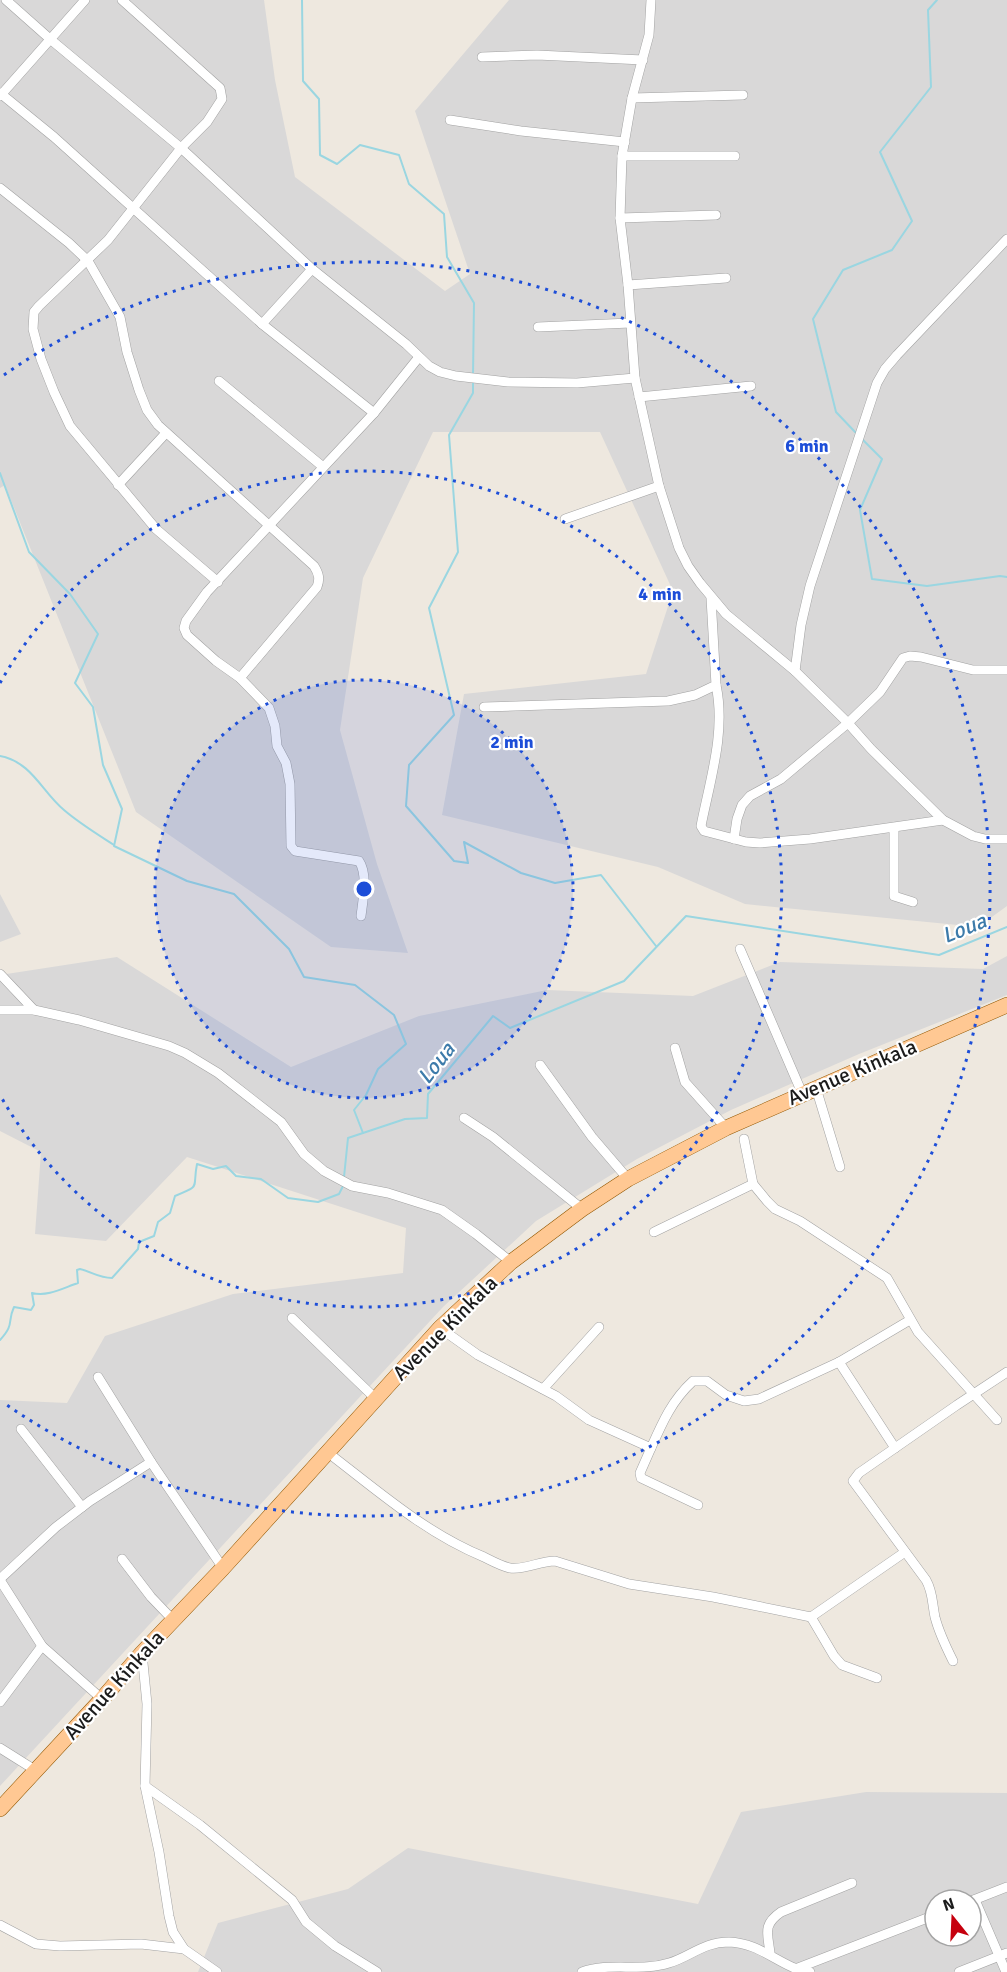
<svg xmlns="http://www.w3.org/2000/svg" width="1007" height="1972" font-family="Signika,sans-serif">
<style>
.residential{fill:#d9d8d8;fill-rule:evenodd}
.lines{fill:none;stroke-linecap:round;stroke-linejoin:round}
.stream{stroke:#9ad6e1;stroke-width:2}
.minor-casing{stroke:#a2a2a2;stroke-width:10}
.primary-casing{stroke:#925700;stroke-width:16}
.minor{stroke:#fff;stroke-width:9}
.primary{stroke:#ffc893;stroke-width:15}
.ring{fill:none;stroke:#1d4ed8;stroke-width:3;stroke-dasharray:3 6}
.labels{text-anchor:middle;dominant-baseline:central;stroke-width:4.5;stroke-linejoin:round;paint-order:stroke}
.street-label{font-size:21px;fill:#1b1b1b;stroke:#fff}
.water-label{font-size:22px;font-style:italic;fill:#3d7baa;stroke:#fff}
.centre{fill:#1d4ed8;stroke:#fff;stroke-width:3}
.ring-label{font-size:18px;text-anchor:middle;font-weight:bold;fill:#1d4ed8;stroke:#fff;stroke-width:4.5;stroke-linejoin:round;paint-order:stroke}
</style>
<rect width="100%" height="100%" fill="#eee8df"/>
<g class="residential">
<polygon points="0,0 264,0 275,80 295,177 445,291 470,274 415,111 509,0 1007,0 1007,906 978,927 745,904 658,867 442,815 464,694 646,674 673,591 600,432 433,432 363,578 340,730 377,864 408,953 331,947 136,812 5,485 0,488"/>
<polygon points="0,894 21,934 0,942"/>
<polygon points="1007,956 1007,995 859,1054 731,1110 637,1159 536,1221 443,1307 0,1786 0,1400 67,1403 105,1336 233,1294 403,1273 406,1228 187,1157 106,1241 35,1234 41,1152 0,1131 0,975 117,957 291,1067 419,1016 547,990 693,996 780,962 983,969"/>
<path d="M866,1792L1007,1793V1972H198L218,1923L348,1889L408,1848L698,1904L741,1812ZM935,1900H971V1936H935Z"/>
</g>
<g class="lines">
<g class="stream">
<polyline points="302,0 303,81 319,99 320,155 337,164 360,145 399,155 409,184 444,214 447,257 474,303 473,376"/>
<polyline points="473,382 473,393 449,435 458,552 429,608 454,715 409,765 406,806 454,861 468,863 464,842 521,873 555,883 601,875 656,946"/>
<polyline points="857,434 836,412 813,319 843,270 892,250 912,221 880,152 931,87 928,10 937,0"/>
<polyline points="861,438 882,459 860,510 872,579 927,586 1000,576 1007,577"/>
<polyline points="0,473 29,552 70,594 98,634 75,683 93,707 103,765 122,809 114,846 187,881 234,894 289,949 304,977 355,985 394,1015 406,1044 378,1069 366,1095 354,1110 363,1133"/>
<path d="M0,756C32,762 42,792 64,810C79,823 97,834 114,845"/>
<polyline points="344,1177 348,1138 405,1119 427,1118 428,1094 493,1016 510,1028 624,981 686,916 939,955 1007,927"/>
<path d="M0,1340C15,1324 7,1322 14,1307L31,1310L34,1305L32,1293C48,1297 63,1288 78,1283L77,1270L80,1269C92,1272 99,1278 112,1278L138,1249L139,1242L154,1236L158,1222L170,1213L175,1196C202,1185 192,1189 197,1164L213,1169L226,1166L236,1176L261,1179L288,1198L318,1202L339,1194L343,1186"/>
</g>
<defs>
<g id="minor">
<polyline points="6,0 50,39 181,148 312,269 406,344 429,366 440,372 456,376 508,382 577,383 635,378"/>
<polyline points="122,0 220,88 222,99 207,122 181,148 108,240 39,306 34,312 33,329 41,359 54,392 70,426 156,529 218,582"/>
<polyline points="651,0 649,35 632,98 622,156 620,218 628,285 635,378 659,486 679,548 688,566 700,583 726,614 795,671 848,723 871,749 943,820 973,836 985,839 1007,839"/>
<polyline points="482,57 537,55 643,60"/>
<polyline points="0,93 54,137 262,324 374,413"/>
<polyline points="0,96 85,0"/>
<polyline points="632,98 743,95"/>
<polyline points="450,120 521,131 625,142"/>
<polyline points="622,156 735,156"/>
<path d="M0,188L69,243L88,261L120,317L127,352L139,390L147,410L158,425L314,566C319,574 320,579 317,587L240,678"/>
<polyline points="620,218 716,215"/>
<polyline points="628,285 726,278"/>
<polyline points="262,324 312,269"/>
<polyline points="538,327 630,323"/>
<polyline points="219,381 322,466"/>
<polyline points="639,397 751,386"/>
<polyline points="118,485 166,433"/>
<polyline points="565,519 659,486"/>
<polyline points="795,671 801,625 810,586 877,383 885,369 897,355 1007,239"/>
<path d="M716,685C726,732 710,780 701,826L704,831L746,842L760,843L810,839L943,820"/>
<polyline points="484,707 668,701 695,695 716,685 711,598"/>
<polyline points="894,828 894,896 913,902"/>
<polyline points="734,839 737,819 742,805 750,796 781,779 848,723 880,692 903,658 910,656 921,657 973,670 1007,670"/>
<path d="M361,916C363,900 368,874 359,861L295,851L291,846L290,784L286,763L277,746L275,726L269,708L240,678L216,661L187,635L184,628L186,621L207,592L374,413L419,357"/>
<polyline points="740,949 802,1093"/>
<polyline points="0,974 34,1010"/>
<polyline points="0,1010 34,1010 79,1020 169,1046 185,1053 218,1073 281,1122 304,1154 324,1171 352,1186 388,1193 442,1210 476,1234 511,1262"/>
<polyline points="675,1048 685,1082 726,1128"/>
<polyline points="540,1065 592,1137 628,1179"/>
<polyline points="816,1088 840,1167"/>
<polyline points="464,1118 493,1137 582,1209"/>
<polyline points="744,1139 753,1184 767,1201 775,1209 800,1221 887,1278 918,1332 997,1420"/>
<polyline points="654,1232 753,1184"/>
<polyline points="292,1318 376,1399"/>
<path d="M440,1328L478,1355L556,1396L589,1420L651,1448C662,1423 672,1400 693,1381H707L726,1395L744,1401L759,1399L839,1362L910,1320"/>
<polyline points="839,1362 895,1448"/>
<polyline points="98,1377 151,1462 223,1568"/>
<polyline points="543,1389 599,1327"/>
<polyline points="21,1429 82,1507"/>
<polyline points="651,1448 640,1473 641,1478 698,1505"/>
<path d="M327,1452C377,1490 425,1533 484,1557C492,1561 501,1566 510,1568C526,1570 539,1561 555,1561L629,1584L713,1597L811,1617L905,1552"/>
<polyline points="122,1559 151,1597 173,1620"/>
<polyline points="0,1579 56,1527 90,1501 151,1462"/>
<polyline points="0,1580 42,1646 102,1699"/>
<polyline points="811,1617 834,1656 842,1665 877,1678"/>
<polyline points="142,1653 147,1704 145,1786 159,1852 169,1916 173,1932 184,1949"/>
<path d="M953,1661C946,1647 939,1633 935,1617C932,1603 933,1592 926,1580L853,1481L859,1473L957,1405L1007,1372"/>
<polyline points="0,1702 42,1646"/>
<polyline points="0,1748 35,1770"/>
<polyline points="145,1786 200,1825 292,1900 306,1922 335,1946 377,1972"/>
<polyline points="975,1900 1006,1972"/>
<polyline points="971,1901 1007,1887"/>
<polyline points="0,1925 36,1944 60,1946 141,1944 184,1949 217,1972"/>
<path d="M770,1953C768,1934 762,1925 781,1912L852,1883"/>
<polyline points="798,1968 935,1915"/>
<path d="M582,1972C609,1962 640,1972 669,1963C690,1957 703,1942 729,1942C755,1943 770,1957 792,1967C798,1970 804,1970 810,1972"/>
<polyline points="959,1972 1007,1953"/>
</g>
<polyline id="primary" points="0,1809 102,1699 142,1653 223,1568 440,1328 511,1262 582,1209 628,1179 726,1128 1007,1005"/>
</defs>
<use href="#minor" class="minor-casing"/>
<use href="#primary" class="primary-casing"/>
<use href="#minor" class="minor"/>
<use href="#primary" class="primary"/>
</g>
<circle cx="364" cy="889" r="209" fill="#1d4ed8" fill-opacity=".12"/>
<g class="ring">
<circle cx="364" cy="889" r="209"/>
<path d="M0 683A418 418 0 1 1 0 1095"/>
<path d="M4 375A627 627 0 1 1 4 1403"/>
</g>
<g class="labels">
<g class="street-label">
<text transform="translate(852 1072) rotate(-23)">Avenue Kinkala</text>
<text transform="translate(445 1328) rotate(-45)">Avenue Kinkala</text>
<text transform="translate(114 1685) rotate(-48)">Avenue Kinkala</text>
</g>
<g class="water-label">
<text transform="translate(964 928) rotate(-22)">Loua</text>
<text transform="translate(436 1063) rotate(-52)">Loua</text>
</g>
</g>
<circle cx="364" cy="889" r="9" class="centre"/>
<g class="ring-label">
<text x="807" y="452">6 min</text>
<text x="660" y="600">4 min</text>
<text x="512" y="748">2 min</text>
</g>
<g transform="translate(953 1918) rotate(342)"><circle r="28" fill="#ffffff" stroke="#a4a4a4" stroke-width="1.5"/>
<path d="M0-4.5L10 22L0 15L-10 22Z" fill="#c6000e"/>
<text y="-9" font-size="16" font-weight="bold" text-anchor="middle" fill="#1b1b1b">N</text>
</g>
</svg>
